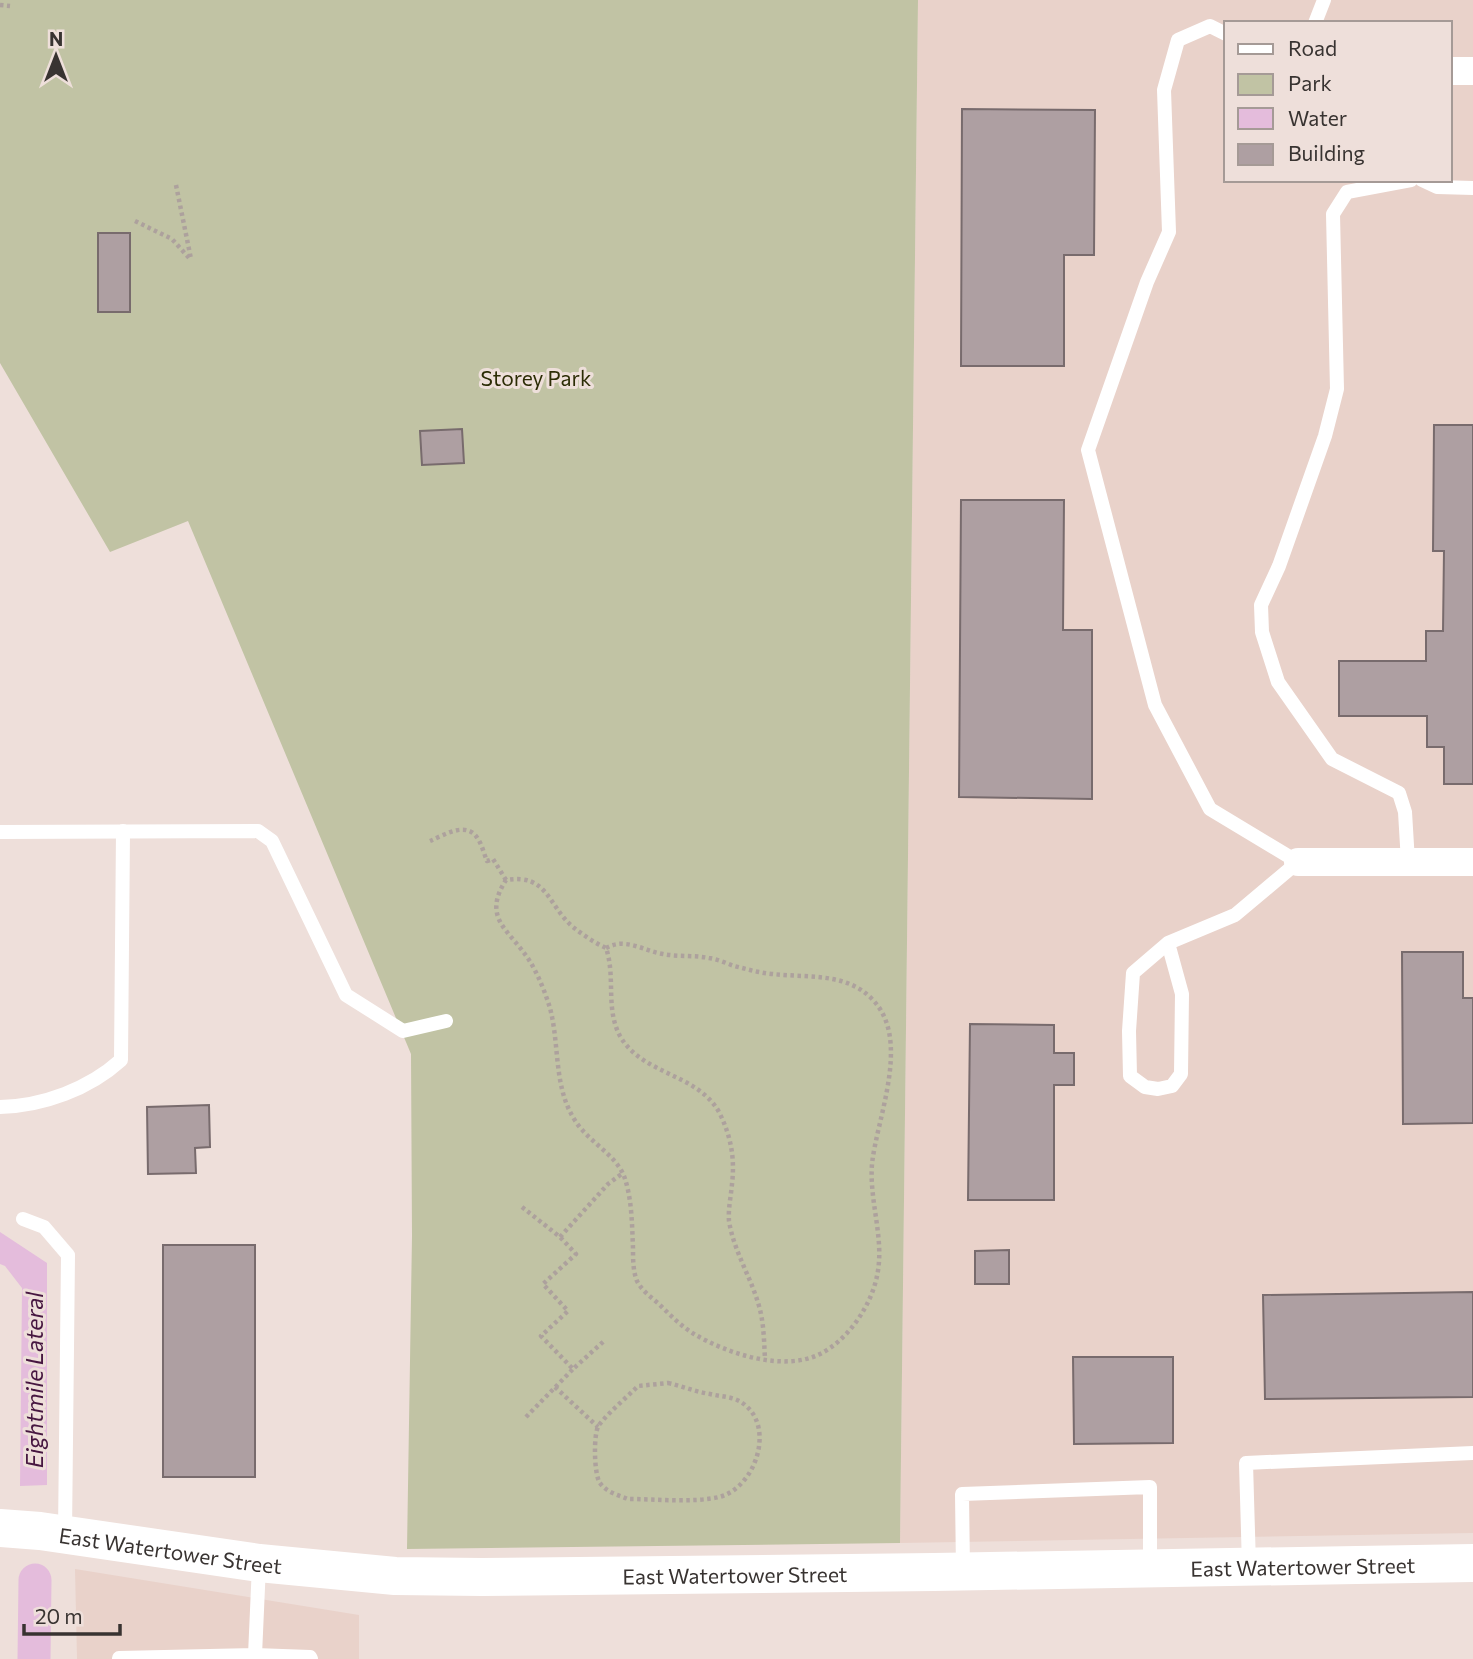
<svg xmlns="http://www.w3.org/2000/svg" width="1473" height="1659" font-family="Commissioner,sans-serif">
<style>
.built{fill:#e9d2ca;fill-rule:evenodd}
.green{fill:#c1c3a4}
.water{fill:#e4bcdc}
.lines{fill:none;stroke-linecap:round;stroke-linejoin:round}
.canal{stroke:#e4bcdc;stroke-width:33}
.building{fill:#ae9fa2;stroke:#786b6d;stroke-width:2}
.path{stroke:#ada19d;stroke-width:4.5;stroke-dasharray:3.5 3.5;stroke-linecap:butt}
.lane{stroke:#fff;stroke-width:14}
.street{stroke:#fff;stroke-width:28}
.secondary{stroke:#fff;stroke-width:38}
.labels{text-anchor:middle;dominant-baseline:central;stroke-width:6;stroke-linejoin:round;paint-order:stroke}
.park-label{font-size:21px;fill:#2c2c05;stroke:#eedfda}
.street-label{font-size:21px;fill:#383331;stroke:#eedfda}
.water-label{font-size:23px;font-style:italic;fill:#471741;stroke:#eedfda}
</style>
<rect width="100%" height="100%" fill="#eedfda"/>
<g class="built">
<path d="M918,0H1473V1533L900,1543ZM1226,23H1450V180H1226Z"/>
<polygon points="75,1569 359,1615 359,1659 77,1659"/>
</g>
<polygon class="green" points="0,0 918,0 900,1543 407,1549 412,1236 411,1054 188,521 110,552 0,363"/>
<polygon class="water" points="0,1232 47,1263 47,1485 20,1486 22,1288 5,1266 0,1264"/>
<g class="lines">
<polyline class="canal" points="34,1659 35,1580"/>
</g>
<g class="building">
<polygon points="962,109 1095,110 1094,255 1064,255 1064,366 961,366"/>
<rect x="98" y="233" width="32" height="79"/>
<polygon points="1434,425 1473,425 1473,784 1444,784 1444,747 1427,747 1427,716 1339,716 1339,661 1426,661 1426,631 1443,631 1444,551 1433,551"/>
<polygon points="462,429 464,463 422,465 420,431"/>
<polygon points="961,500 1064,500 1063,630 1092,630 1092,799 959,797"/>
<polygon points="1402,952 1463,952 1463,998 1473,998 1473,1123 1403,1124"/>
<polygon points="970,1024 1054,1025 1054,1053 1074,1053 1074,1085 1054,1085 1054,1200 968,1200"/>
<polygon points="209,1105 210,1147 195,1148 196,1173 148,1174 147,1107"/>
<rect x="163" y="1245" width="92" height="232"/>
<polygon points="1009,1250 1009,1284 975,1284 975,1251"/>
<polygon points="1473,1292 1473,1397 1265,1399 1263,1295"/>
<polygon points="1073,1357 1173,1357 1173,1443 1074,1444"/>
</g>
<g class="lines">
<g class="path">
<polyline points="0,5 10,6"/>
<polyline points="176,185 191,259"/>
<polyline points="135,221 172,239 190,259"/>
<path d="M430,841C444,835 467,820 478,839C482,845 484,854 487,861L493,859L506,880"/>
<path d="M606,948C612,945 618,943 625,944C638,945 650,952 663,954C678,957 694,955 709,958C717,959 726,963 734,966C747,969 759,973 773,974C807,978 846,972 872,999C912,1039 877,1117 872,1164C869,1202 885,1239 877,1276C871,1306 848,1340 820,1354C783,1372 728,1354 694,1334C681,1326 670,1315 659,1304C651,1297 642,1291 637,1281C633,1271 633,1259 633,1248C632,1225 632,1198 624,1176C615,1154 589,1142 576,1122C553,1088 560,1046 550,1008C545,992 538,974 529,960C510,930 481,919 506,880C548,873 548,906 573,927C583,935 595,943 606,948C616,977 605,1008 620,1036C642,1075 697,1073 719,1112C731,1136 735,1158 732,1184C731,1196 728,1209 729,1221C734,1252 751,1277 759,1306C764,1323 764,1342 765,1359"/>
<polyline points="522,1207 560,1237 576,1254 543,1284 568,1311 541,1336 573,1369 604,1341"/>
<polyline points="560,1237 608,1184 623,1173"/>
<path d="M668,1383C682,1386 696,1392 710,1394C722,1397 735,1396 745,1405C775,1429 755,1488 719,1497C693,1503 655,1499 628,1499C618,1495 606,1492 600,1483C594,1475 593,1433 599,1425C610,1411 625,1399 638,1386Z"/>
<polyline points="555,1387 598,1427"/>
<polyline points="526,1417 573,1369"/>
</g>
<g class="lane">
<polyline points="1315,23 1324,0"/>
<polyline points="1422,180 1437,187 1473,188"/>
<polyline points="0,832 258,831 272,841 346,995 403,1031 446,1021"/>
<polyline points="1408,862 1405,812 1399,793 1332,759 1278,682 1262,632 1261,605 1279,566 1325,436 1337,389 1333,214 1347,192 1411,180"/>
<polyline points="1168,943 1182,994 1181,1074 1172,1086 1158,1089 1145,1087 1130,1076 1129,1031 1133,973 1168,943 1235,915 1298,862 1210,809 1155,705 1088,450 1147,282 1169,232 1164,90 1178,40 1210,26 1226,34"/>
<path d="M0,1107C43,1106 89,1089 121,1060L123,831"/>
<polyline points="23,1219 44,1227 68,1255 65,1533"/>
<polyline points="1249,1566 1246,1463 1473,1453"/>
<polyline points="963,1570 962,1494 1150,1487 1150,1567"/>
<polyline points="255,1655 310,1657 311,1659"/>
<polyline points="119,1658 255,1655 259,1565"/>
</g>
<g class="street">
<polyline points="1450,71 1473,71"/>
<polyline points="1298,862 1473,862"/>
</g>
<path class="secondary" id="s1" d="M0,1528L40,1531L259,1563L395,1576L482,1577L934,1572L1473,1563"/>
</g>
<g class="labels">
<g class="park-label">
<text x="536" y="377">Storey Park</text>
</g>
<g class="street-label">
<text stroke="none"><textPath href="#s1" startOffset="172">East Watertower Street</textPath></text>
<text stroke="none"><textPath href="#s1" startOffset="1306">East Watertower Street</textPath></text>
<text stroke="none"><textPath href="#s1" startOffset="738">East Watertower Street</textPath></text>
</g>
<g class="water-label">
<text transform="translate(34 1380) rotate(-90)">Eightmile Lateral</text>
</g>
</g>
<rect x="1224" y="21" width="228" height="161" fill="#eedfda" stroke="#a59a96" stroke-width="2"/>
<rect x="1238" y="44" width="35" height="10" fill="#ffffff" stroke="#a59a96" stroke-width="2"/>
<text x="1288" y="56" font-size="21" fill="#383331">Road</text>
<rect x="1238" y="74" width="35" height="21" fill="#c1c3a4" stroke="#a59a96" stroke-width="2"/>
<text x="1288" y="91" font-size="21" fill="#383331">Park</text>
<rect x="1238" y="108" width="35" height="21" fill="#e4bcdc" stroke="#a59a96" stroke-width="2"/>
<text x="1288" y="126" font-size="21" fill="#383331">Water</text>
<rect x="1238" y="144" width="35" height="21" fill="#ae9fa2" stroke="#a59a96" stroke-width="2"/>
<text x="1288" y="161" font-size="21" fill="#383331">Building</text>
<g transform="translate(56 56)" stroke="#eedfda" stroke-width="5" paint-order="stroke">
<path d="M0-5L12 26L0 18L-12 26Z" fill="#383331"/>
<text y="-10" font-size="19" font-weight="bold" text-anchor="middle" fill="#383331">N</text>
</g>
<path d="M24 1624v10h96v-10" fill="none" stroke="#383331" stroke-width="3.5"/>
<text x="35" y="1624" font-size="21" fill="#383331" stroke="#eedfda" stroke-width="5" paint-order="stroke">20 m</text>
</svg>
